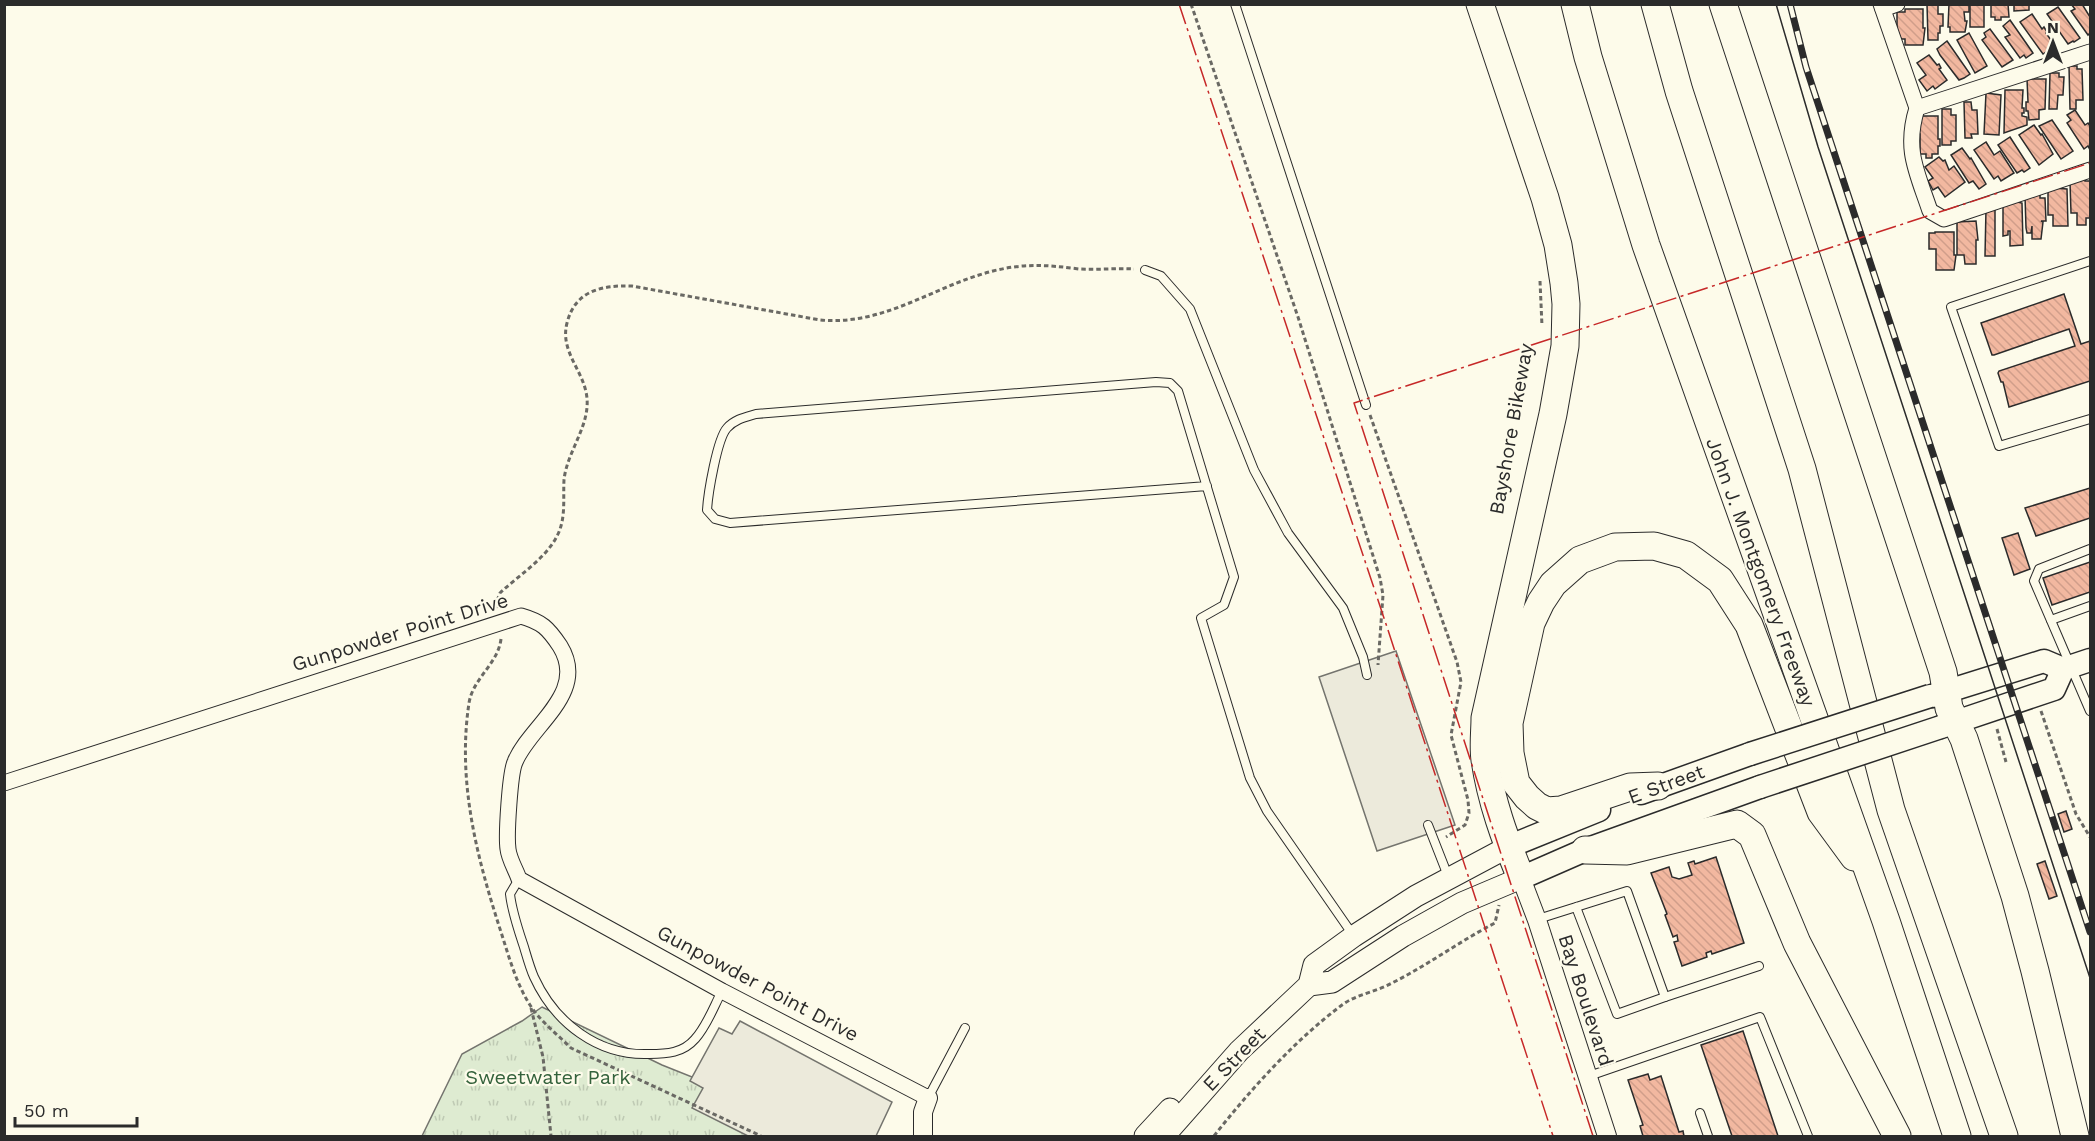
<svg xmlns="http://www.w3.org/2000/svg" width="2095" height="1141" font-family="'Work Sans',sans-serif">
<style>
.park{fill:url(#park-tufts);stroke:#74746e;stroke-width:1.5}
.parking{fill:#eceadb;stroke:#74746e;stroke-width:1.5}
.building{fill:url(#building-back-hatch);stroke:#2b2b2b;stroke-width:1.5}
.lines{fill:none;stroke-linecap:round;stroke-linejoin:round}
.service-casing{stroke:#2b2b2b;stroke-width:10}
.minor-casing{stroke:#2b2b2b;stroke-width:17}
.tertiary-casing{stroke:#2b2b2b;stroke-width:20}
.secondary-casing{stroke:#2b2b2b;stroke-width:23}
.primary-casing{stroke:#2b2b2b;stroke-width:25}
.motorway-casing{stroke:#2b2b2b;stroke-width:29}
.path{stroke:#6a6964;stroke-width:3;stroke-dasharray:4.5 3;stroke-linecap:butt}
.service{stroke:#fdfbea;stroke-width:8}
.minor{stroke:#fdfbea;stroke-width:15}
.tertiary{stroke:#fdfbea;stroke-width:18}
.secondary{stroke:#fdfbea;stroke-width:21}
.primary{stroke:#fdfbea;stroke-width:22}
.motorway{stroke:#fdfbea;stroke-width:27}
.tram{stroke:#2b2b2b;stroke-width:1.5}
.rail-casing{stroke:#2b2b2b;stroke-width:7}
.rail{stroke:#fdfbea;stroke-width:4.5;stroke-dasharray:14;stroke-linecap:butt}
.primary-bridge-casing{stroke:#2b2b2b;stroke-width:25;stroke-linecap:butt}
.primary-bridge{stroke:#fdfbea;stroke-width:22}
.power{stroke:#c62828;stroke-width:1.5;stroke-dasharray:21 4.5 3 4.5;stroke-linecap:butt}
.labels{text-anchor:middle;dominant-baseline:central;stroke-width:4.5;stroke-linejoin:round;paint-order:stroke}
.street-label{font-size:20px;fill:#2b2b2b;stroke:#fdfbea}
.park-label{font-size:20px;fill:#34623c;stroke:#fdfbea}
</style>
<defs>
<pattern id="park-tufts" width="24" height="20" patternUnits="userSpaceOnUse" patternTransform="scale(1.5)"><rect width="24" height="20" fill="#deebd1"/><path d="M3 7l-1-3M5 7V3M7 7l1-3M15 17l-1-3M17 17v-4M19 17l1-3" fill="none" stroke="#bfcab4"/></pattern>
<pattern id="building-back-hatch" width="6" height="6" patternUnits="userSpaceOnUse" patternTransform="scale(1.5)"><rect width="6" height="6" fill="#f2b8a0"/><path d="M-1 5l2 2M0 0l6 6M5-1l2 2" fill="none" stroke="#d09e8a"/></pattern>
</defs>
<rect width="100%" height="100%" fill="#fdfbea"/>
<polygon class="park" points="542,1007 662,1065 840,1136 422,1136 462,1054 522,1021"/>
<g class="parking">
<polygon points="1396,651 1455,825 1377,851 1319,677"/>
<polygon points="740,1021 892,1102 876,1136 748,1136 692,1108 703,1088 690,1081 719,1028 732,1034"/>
</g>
<g class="building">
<polygon points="1927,4 1938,4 1938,14 1943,14 1943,26 1940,26 1940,33 1938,33 1938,40 1928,40"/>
<polygon points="1949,4 1969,4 1969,12 1964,12 1965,21 1967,21 1965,32 1950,32 1950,27 1948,27"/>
<rect x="1970" y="4" width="14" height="23"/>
<polygon points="1991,4 2008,4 2009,17 2001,17 2001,20 1995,20 1995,17 1991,17"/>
<polygon points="2014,4 2029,4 2029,10 2014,11"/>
<polygon points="2071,4 2082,4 2090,17 2090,33 2088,35 2071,11 2075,9"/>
<polygon points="2058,7 2080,38 2074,42 2073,41 2068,44 2047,14"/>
<polygon points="1905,9 1923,9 1923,28 1925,28 1923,45 1905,45 1905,39 1901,39 1897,29 1897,12 1905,12"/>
<polygon points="2032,14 2042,29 2044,27 2047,32 2046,33 2055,46 2043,54 2020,22"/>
<polygon points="2010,20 2033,53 2026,58 2024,55 2020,58 2005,37 2010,35 2003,26"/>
<polygon points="1990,29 2013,60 2002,67 1982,40 1986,37 1984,33"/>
<polygon points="1969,33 1987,66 1975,73 1957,40"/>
<polygon points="1947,41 1970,74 1964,78 1959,80 1940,55 1937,49"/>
<polygon points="1929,55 1937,65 1939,64 1941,68 1939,69 1947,80 1935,89 1933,86 1927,91 1919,80 1926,75 1917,63"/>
<polygon points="2069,66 2077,66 2077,69 2082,69 2083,100 2076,100 2076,109 2070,109"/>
<polygon points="2050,73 2059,73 2059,77 2064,77 2063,95 2058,95 2057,109 2049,109"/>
<polygon points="2027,79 2046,79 2045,109 2039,110 2039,119 2029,120 2028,111 2026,111 2026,102 2028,102"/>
<polygon points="2005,90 2023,90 2022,108 2024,108 2024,113 2022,113 2022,116 2027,117 2027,125 2004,133"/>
<polygon points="1986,93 2001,95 1999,135 1984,134"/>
<polygon points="1964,102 1971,102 1972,110 1977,110 1978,134 1971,134 1972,138 1965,138"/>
<polygon points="1942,109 1951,109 1951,115 1956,115 1956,141 1951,141 1951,145 1942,145"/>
<polygon points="2075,110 2085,125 2088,123 2090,126 2090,150 2088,146 2084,149 2067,123 2071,120 2067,115"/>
<polygon points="1920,116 1938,116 1938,139 1940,139 1940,146 1938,146 1938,154 1932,154 1932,158 1926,158 1926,154 1920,154 1920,134 1914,134"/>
<polygon points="2052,120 2073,151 2061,159 2039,126"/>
<polygon points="2034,125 2041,135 2042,134 2053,154 2039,165 2019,135"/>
<polygon points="2010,137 2030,168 2024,172 2022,170 2017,173 1998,145"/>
<polygon points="1986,142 1994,155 2000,151 2014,173 2001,181 1998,176 1994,179 1974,150"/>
<polygon points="1962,148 1970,159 1971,158 1986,184 1979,189 1973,181 1969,183 1951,155"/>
<polygon points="1939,157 1943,161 1945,160 1949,170 1954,166 1965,182 1945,197 1938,187 1933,190 1928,181 1933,178 1925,167"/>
<polygon points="2085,179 2085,181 2090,181 2090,218 2086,218 2086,225 2077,225 2077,213 2071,213 2070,182"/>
<polygon points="2054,188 2067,189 2068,226 2053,226 2053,215 2048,215 2048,190"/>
<polygon points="2031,195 2040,195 2040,198 2045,198 2046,221 2041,221 2043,222 2041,239 2032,239 2032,226 2031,233 2027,233 2026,228 2025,196"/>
<polygon points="2017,202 2022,203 2023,245 2010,246 2010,231 2008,231 2008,235 2003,236 2003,204"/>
<polygon points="1986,209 1995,209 1995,256 1985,256"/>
<polygon points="1976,221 1978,240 1976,240 1976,264 1965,264 1964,255 1957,255 1957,222"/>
<polygon points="1935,232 1954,232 1954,255 1956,255 1954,270 1936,270 1936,249 1929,249 1929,233 1935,233"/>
<polygon points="2064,294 2081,344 2090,341 2090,381 2009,407 2003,382 2001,382 1998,373 1999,371 2075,346 2069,329 1994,355 1992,355 1981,323"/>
<polygon points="2090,488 2090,518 2036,536 2025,508"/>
<polygon points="2018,533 2030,569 2014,575 2002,538"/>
<polygon points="2090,562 2090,592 2052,605 2043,578"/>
<polygon points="2066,811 2072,829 2064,832 2058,814"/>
<polygon points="1716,857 1744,943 1712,954 1711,951 1706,953 1707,957 1682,966 1674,942 1678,941 1677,935 1673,937 1665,915 1667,914 1651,873 1669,867 1672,877 1679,879 1692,875 1688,863 1694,861 1695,864"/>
<polygon points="2045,861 2057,896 2049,899 2037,864"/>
<polygon points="1743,1031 1778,1136 1732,1136 1701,1045"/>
<polygon points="1648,1074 1650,1080 1661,1076 1679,1132 1683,1131 1684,1136 1643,1136 1640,1126 1643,1125 1628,1080"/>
</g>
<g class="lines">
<defs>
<g id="service">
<polyline points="1235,4 1366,405"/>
<polyline points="2090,261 1951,307 1999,446 2090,419"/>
<polyline points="1145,270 1161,276 1190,309 1254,470 1288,533 1343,608 1363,657 1367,675"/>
<path d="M1207,486L730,523L715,519L707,510C708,494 717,439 727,428C735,419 746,417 756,414L1156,382L1170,383L1178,391L1234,577L1224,605L1201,618L1250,778L1267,811L1353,935"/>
<polyline points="2090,549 2039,569 2034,581 2090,711"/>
<polyline points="2051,620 2090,606"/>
<polyline points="1428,825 1448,876"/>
<path d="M519,879L510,894C512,912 518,929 524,947C527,957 530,968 534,977C555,1023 598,1056 649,1054C667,1054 683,1053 695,1039C707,1026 714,1006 722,991"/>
<polyline points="1538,919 1627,891 1665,997 1617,1014 1576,907"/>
<polyline points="1665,997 1759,966"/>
<polyline points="1589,1076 1760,1017 1808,1136"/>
<polyline points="928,1098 965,1028"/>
<polyline points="1700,1113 1708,1136"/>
</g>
<g id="minor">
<path d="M1881,4L1917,108C1904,150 1917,172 1930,211L1944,219L2090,170"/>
<polyline points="1883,9 1897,4"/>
<polyline points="1917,108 2090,52"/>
<path d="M4,783L521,616C542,622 548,628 560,646C589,693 530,725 515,762C510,773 506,835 508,849C509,859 516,870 519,879L722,991L928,1098"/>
</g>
<g id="tertiary">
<polyline points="1521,878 1537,920 1607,1136"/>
<polyline points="923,1136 923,1112 928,1098"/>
</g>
<g id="secondary">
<polyline points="1309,985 1332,982 1403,936 1462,903 1521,878"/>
<polyline points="1145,1136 1170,1109"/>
<polyline points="1164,1136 1239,1051 1309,985 1314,965 1354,936 1416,896 1508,847"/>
</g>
<g id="primary">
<polyline points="1932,696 2044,661 2063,669 2090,660"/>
<polyline points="1941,727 2054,689 2063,669"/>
<polyline points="1641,793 1750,754"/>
<polyline points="1508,847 1599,810"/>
<polyline points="1521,878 1585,850 1760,787"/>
</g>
<g id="motorway">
<path d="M1480,4L1545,198L1558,245L1564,283L1566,304L1565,346L1553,414L1485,718C1485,731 1483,746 1485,760C1491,801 1505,839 1521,878"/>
<polyline points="1575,4 1588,57 1646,245 1886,921 1957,1136"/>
<polyline points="1655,4 1679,91 1802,469 1891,810 2004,1136"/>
<polyline points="1723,4 1943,672 1949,708 1964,739 2015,896 2035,971 2075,1136"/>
<polyline points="1658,786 1630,787 1561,810 1547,811 1537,806 1527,797 1516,783 1510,753 1509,723 1531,623 1541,602 1553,584 1580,560 1615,547 1654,546 1686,555 1720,580 1749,625 1821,812 1854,857"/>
<polyline points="1585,850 1627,851 1737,824 1752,835 1797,943 1897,1136"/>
</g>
</defs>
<use href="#service" class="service-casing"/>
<use href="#minor" class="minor-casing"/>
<use href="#tertiary" class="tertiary-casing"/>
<use href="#secondary" class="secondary-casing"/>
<use href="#primary" class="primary-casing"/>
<use href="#motorway" class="motorway-casing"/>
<g class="path">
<polyline points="1191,4 1298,317 1380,578 1383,595 1378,665"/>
<polyline points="1540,281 1542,326"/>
<polyline points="1370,415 1457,662 1461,682 1451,735 1468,800 1469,813 1465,825 1446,837"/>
<path d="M498,608L497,601L500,593C519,575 547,558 558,534C566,517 563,498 564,480C567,450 593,423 586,392C581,368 560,350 567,323C575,290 603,285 632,286L820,320C885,326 933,286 993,271C1025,263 1048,265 1079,269C1097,270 1116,268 1134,269"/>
<path d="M501,639C498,664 473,678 469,703C457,782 477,858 501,932C509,957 516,983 530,1005C540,1021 557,1034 571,1048L761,1136"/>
<polyline points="2041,711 2076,814 2090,837"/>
<polyline points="1997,729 2006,762"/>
<polyline points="531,1008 543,1057 551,1136"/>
<path d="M1214,1136C1250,1090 1295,1040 1342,1005C1357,994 1376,992 1392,983C1428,965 1460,941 1495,923L1499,905"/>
</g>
<use href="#service" class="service"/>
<use href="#minor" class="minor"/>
<use href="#tertiary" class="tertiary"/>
<use href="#secondary" class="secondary"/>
<use href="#primary" class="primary"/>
<use href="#motorway" class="motorway"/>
<polyline class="tram" points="1776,4 1818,147 2090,978"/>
<defs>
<polyline id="rail" points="1790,4 1806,67 2090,932"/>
</defs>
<use href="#rail" class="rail-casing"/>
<use href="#rail" class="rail"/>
<defs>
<g id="primary-bridge">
<polyline points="1750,754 1930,696"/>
<polyline points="1760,787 1941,727"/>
</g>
</defs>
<use href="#primary-bridge" class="primary-bridge-casing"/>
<use href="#primary-bridge" class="primary-bridge"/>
<g class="power">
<polyline points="1179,4 1388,630 1553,1136"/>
<polyline points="1593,1136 1354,403 2090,163"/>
</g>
</g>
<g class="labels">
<g class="street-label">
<text transform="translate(1511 429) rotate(-80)">Bayshore Bikeway</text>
<text transform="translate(1761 572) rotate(70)">John J. Montgomery Freeway</text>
<text transform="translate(400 632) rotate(-17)">Gunpowder Point Drive</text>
<text transform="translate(1666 784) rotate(-20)">E Street</text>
<text transform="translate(758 983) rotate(28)">Gunpowder Point Drive</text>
<text transform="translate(1586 1000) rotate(72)">Bay Boulevard</text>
<text transform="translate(1234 1059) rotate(-46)">E Street</text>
</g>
<g class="park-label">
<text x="548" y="1077">Sweetwater Park</text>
</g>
</g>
<rect width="2095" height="1141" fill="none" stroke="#2b2b2b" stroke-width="12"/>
<g transform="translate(2053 42)" stroke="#fdfbea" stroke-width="4.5" paint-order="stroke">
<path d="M0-4.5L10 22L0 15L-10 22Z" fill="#2b2b2b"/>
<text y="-9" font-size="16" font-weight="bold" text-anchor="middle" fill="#2b2b2b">N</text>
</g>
<path d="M15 1117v9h122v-9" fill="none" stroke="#2b2b2b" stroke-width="3"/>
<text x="24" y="1117" font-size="18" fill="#2b2b2b" stroke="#fdfbea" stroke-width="4.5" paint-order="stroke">50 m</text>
</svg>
